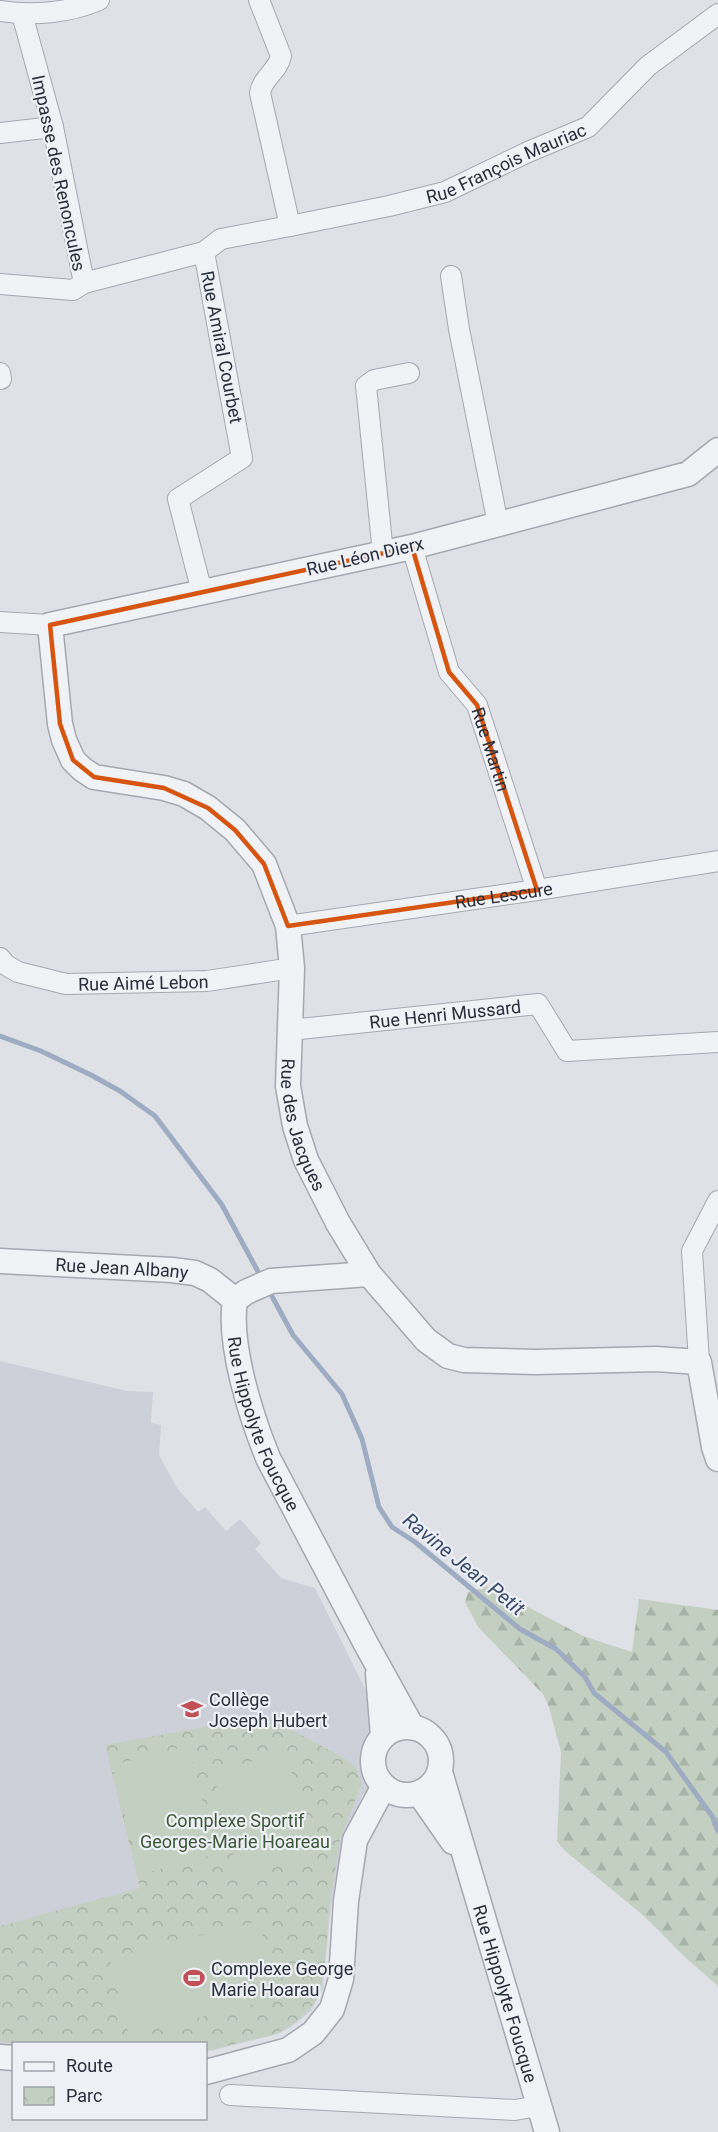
<svg xmlns="http://www.w3.org/2000/svg" width="718" height="2132" font-family="Roboto,sans-serif">
<style>
.built{fill:#cdd0d8}
.forest{fill:url(#forest-firs)}
.park{fill:url(#park-crowns)}
.pitch{fill:#c3d0c1}
.lines{fill:none;stroke-linecap:round;stroke-linejoin:round}
.stream{stroke:#9dacc3;stroke-width:5}
.minor-casing{stroke:#a5a8b0;stroke-width:22}
.tertiary-casing{stroke:#a5a8b0;stroke-width:27}
.minor{stroke:#f1f2f5;stroke-width:20}
.tertiary{stroke:#f1f2f5;stroke-width:24}
.marked{fill:none;stroke:#d55511;stroke-width:4.5;stroke-linejoin:round}
.labels{text-anchor:middle;dominant-baseline:central;stroke-width:4.5;stroke-linejoin:round;paint-order:stroke}
.street-label{font-size:18px;fill:#292f3c;stroke:#eef0f5}
.poi-label{font-size:18px;fill:#292f3c;stroke:#eef0f5;text-anchor:start}
.park-label{font-size:18px;fill:#3b5738;stroke:#eef0f5}
.water-label{font-size:20px;font-style:italic;fill:#384a6c;stroke:#eef0f5}
</style>
<defs>
<pattern id="forest-firs" width="22" height="20" patternUnits="userSpaceOnUse" patternTransform="scale(1.5)"><rect width="22" height="20" fill="#c3d0c1"/><path d="M5 1l3.5 6h-7zM16 11l3.5 6h-7z" fill="#a8b3a7"/></pattern>
<pattern id="park-crowns" width="20" height="18" patternUnits="userSpaceOnUse" patternTransform="scale(1.5)"><rect width="20" height="18" fill="#c3d0c1"/><path d="M2 6a3 3 0 1 1 6 0M12 15a3 3 0 1 1 6 0" fill="none" stroke="#a8b3a7"/></pattern>
</defs>
<rect width="100%" height="100%" fill="#dfe1e7"/>
<polygon class="built" points="0,1361 127,1391 153,1392 151,1423 161,1425 159,1455 177,1488 198,1512 205,1507 226,1531 240,1519 261,1543 255,1549 281,1578 315,1588 366,1691 401,1727 392,1730 377,1745 373,1763 379,1779 384,1786 363,1794 341,1843 330,1915 323,1988 311,2011 290,2028 278,2034 206,2052 206,2044 14,2044 13,2046 0,2044"/>
<polygon class="forest" points="488,1586 583,1636 632,1652 639,1599 718,1610 718,1986 686,1958 644,1916 564,1850 557,1841 561,1752 549,1707 543,1694 478,1627 465,1602 468,1592"/>
<polygon class="park" points="265,1716 344,1758 356,1768 362,1783 340,1839 330,1902 324,1974 316,2001 296,2022 276,2034 206,2051 206,2044 17,2044 0,2041 0,1926 140,1888 105,1745"/>
<g class="pitch">
<polygon points="188,1746 216,1854 141,1874 112,1765"/>
<polygon points="287,1753 312,1859 238,1876 213,1771"/>
<polygon points="259,1921 278,1998 129,2035 110,1958"/>
</g>
<g class="lines">
<g class="stream">
<polyline points="0,1036 41,1051 91,1075 120,1091 155,1116 222,1205 262,1279"/>
<polyline points="268,1289 293,1335 342,1394 362,1439 379,1507 392,1527 415,1542 520,1629 556,1649 585,1677 594,1693 666,1752 712,1816 718,1831"/>
</g>
<defs>
<g id="minor">
<path d="M0,11C33,16 69,13 99,0"/>
<polyline points="0,133 53,127"/>
<path id="s1" d="M290,226L389,206L445,192L528,152L588,127L648,66L718,14"/>
<polyline points="451,276 459,329 498,524"/>
<polyline points="84,283 204,252"/>
<polyline points="0,284 73,290 84,283 53,127 22,14"/>
<polyline points="0,373 1,379"/>
<path id="s2" d="M412,547L449,672L477,705L537,890"/>
<polyline points="383,553 366,386 374,380 409,373"/>
<path d="M202,592L178,499L242,458L204,252L221,239L290,226L260,93C262,78 278,71 281,56L259,0"/>
<polyline points="0,622 50,625"/>
<path id="s3" d="M288,926L537,890L718,861"/>
<path id="s4" d="M0,958L6,965L18,972L66,984L207,981L292,968"/>
<path id="s5" d="M290,1030L538,1004L567,1051L718,1042"/>
<polyline points="699,1362 692,1251 718,1201"/>
<polyline points="230,2095 515,2110 538,2106"/>
</g>
<g id="tertiary">
<path id="s6" d="M718,450L688,474L412,547L50,625L60,724L64,740L73,760L82,769L94,777L164,788L184,794L208,808L235,830L264,864L288,926L292,968L288,1086L295,1126L306,1160L338,1223L369,1274L426,1340L448,1356L464,1360L536,1362L656,1359L699,1362L714,1447L718,1459"/>
<path id="s7" d="M0,1261L172,1270L195,1273L210,1280L235,1300"/>
<path id="s8" d="M369,1274L271,1281L246,1292L235,1300C228,1345 251,1416 268,1458L366,1644L412,1727"/>
<polyline points="378,1674 383,1736"/>
<circle cx="407" cy="1761" r="34"/>
<path id="s9" d="M440,1772L547,2132"/>
<polyline points="419,1793 453,1842"/>
<polyline points="0,2057 14,2058"/>
<polyline points="206,2072 288,2050 313,2033 332,2009 341,1979 346,1901 355,1840 384,1786"/>
</g>
</defs>
<use href="#minor" class="minor-casing"/>
<use href="#tertiary" class="tertiary-casing"/>
<use href="#minor" class="minor"/>
<use href="#tertiary" class="tertiary"/>
</g>
<path class="marked" d="M412,547L449,672L477,705L537,890L288,926L264,864L235,830L208,808L164,788L94,777L73,760L60,724L50,625Z"/>
<defs>
<symbol id="school-bare" viewBox="-9 -9 18 18"><path d="M0-5L7-2L0 1L-7-2ZM-4 1L0 2.5L4 1V4Q0 6-4 4Z" fill="#c04f56" stroke="#eef0f5" stroke-width="2.5" paint-order="stroke"/></symbol>
<symbol id="stadium-bare" viewBox="-9 -9 18 18"><path d="M0-5a6.5 5 0 1 0 0 10a6.5 5 0 1 0 0-10ZM-3.5-1.8h7v3.6h-7Z" fill="#c04f56" stroke="#eef0f5" stroke-width="2.5" paint-order="stroke"/></symbol>
</defs>
<g fill-rule="evenodd">
<use href="#school-bare" x="177" y="1694" width="30" height="30"/>
<use href="#stadium-bare" x="179" y="1963" width="30" height="30"/>
</g>
<g class="labels">
<g class="street-label">
<text stroke="none"><textPath href="#s1" startOffset="226">Rue François Mauriac</textPath></text>
<text transform="translate(59 173) rotate(78)">Impasse des Renoncules</text>
<text transform="translate(222 347) rotate(79)">Rue Amiral Courbet</text>
<text transform="translate(365 556) rotate(-13)">Rue Léon Dierx</text>
<text stroke="none"><textPath href="#s2" startOffset="220">Rue Martin</textPath></text>
<text stroke="none"><textPath href="#s3" startOffset="218">Rue Lescure</textPath></text>
<text stroke="none"><textPath href="#s4" startOffset="150">Rue Aimé Lebon</textPath></text>
<text stroke="none"><textPath href="#s5" startOffset="156">Rue Henri Mussard</textPath></text>
<text stroke="none"><textPath href="#s6" startOffset="1326">Rue des Jacques</textPath></text>
<text stroke="none"><textPath href="#s7" startOffset="122">Rue Jean Albany</textPath></text>
<text stroke="none"><textPath href="#s8" startOffset="268">Rue Hippolyte Foucque</textPath></text>
<text stroke="none"><textPath href="#s9" startOffset="231">Rue Hippolyte Foucque</textPath></text>
</g>
<g class="poi-label">
<text x="209" y="1699">Collège<tspan x="209" dy="21">Joseph Hubert</tspan></text>
<text x="211" y="1968">Complexe George<tspan x="211" dy="21">Marie Hoarau</tspan></text>
</g>
<g class="park-label">
<text x="235" y="1820">Complexe Sportif<tspan x="235" dy="21">Georges-Marie Hoareau</tspan></text>
</g>
<g class="water-label">
<text transform="translate(464 1564) rotate(39)">Ravine Jean Petit</text>
</g>
</g>
<rect x="12" y="2042" width="195" height="78" fill="#eef0f5" stroke="#9fa3ab" stroke-width="1.5"/>
<rect x="24" y="2062" width="30" height="9" fill="#f1f2f5" stroke="#9fa3ab" stroke-width="1.5"/>
<text x="66" y="2072" font-size="18" fill="#292f3c">Route</text>
<rect x="24" y="2087" width="30" height="18" fill="url(#park-crowns)" stroke="#9fa3ab" stroke-width="1.5"/>
<text x="66" y="2102" font-size="18" fill="#292f3c">Parc</text>
</svg>
